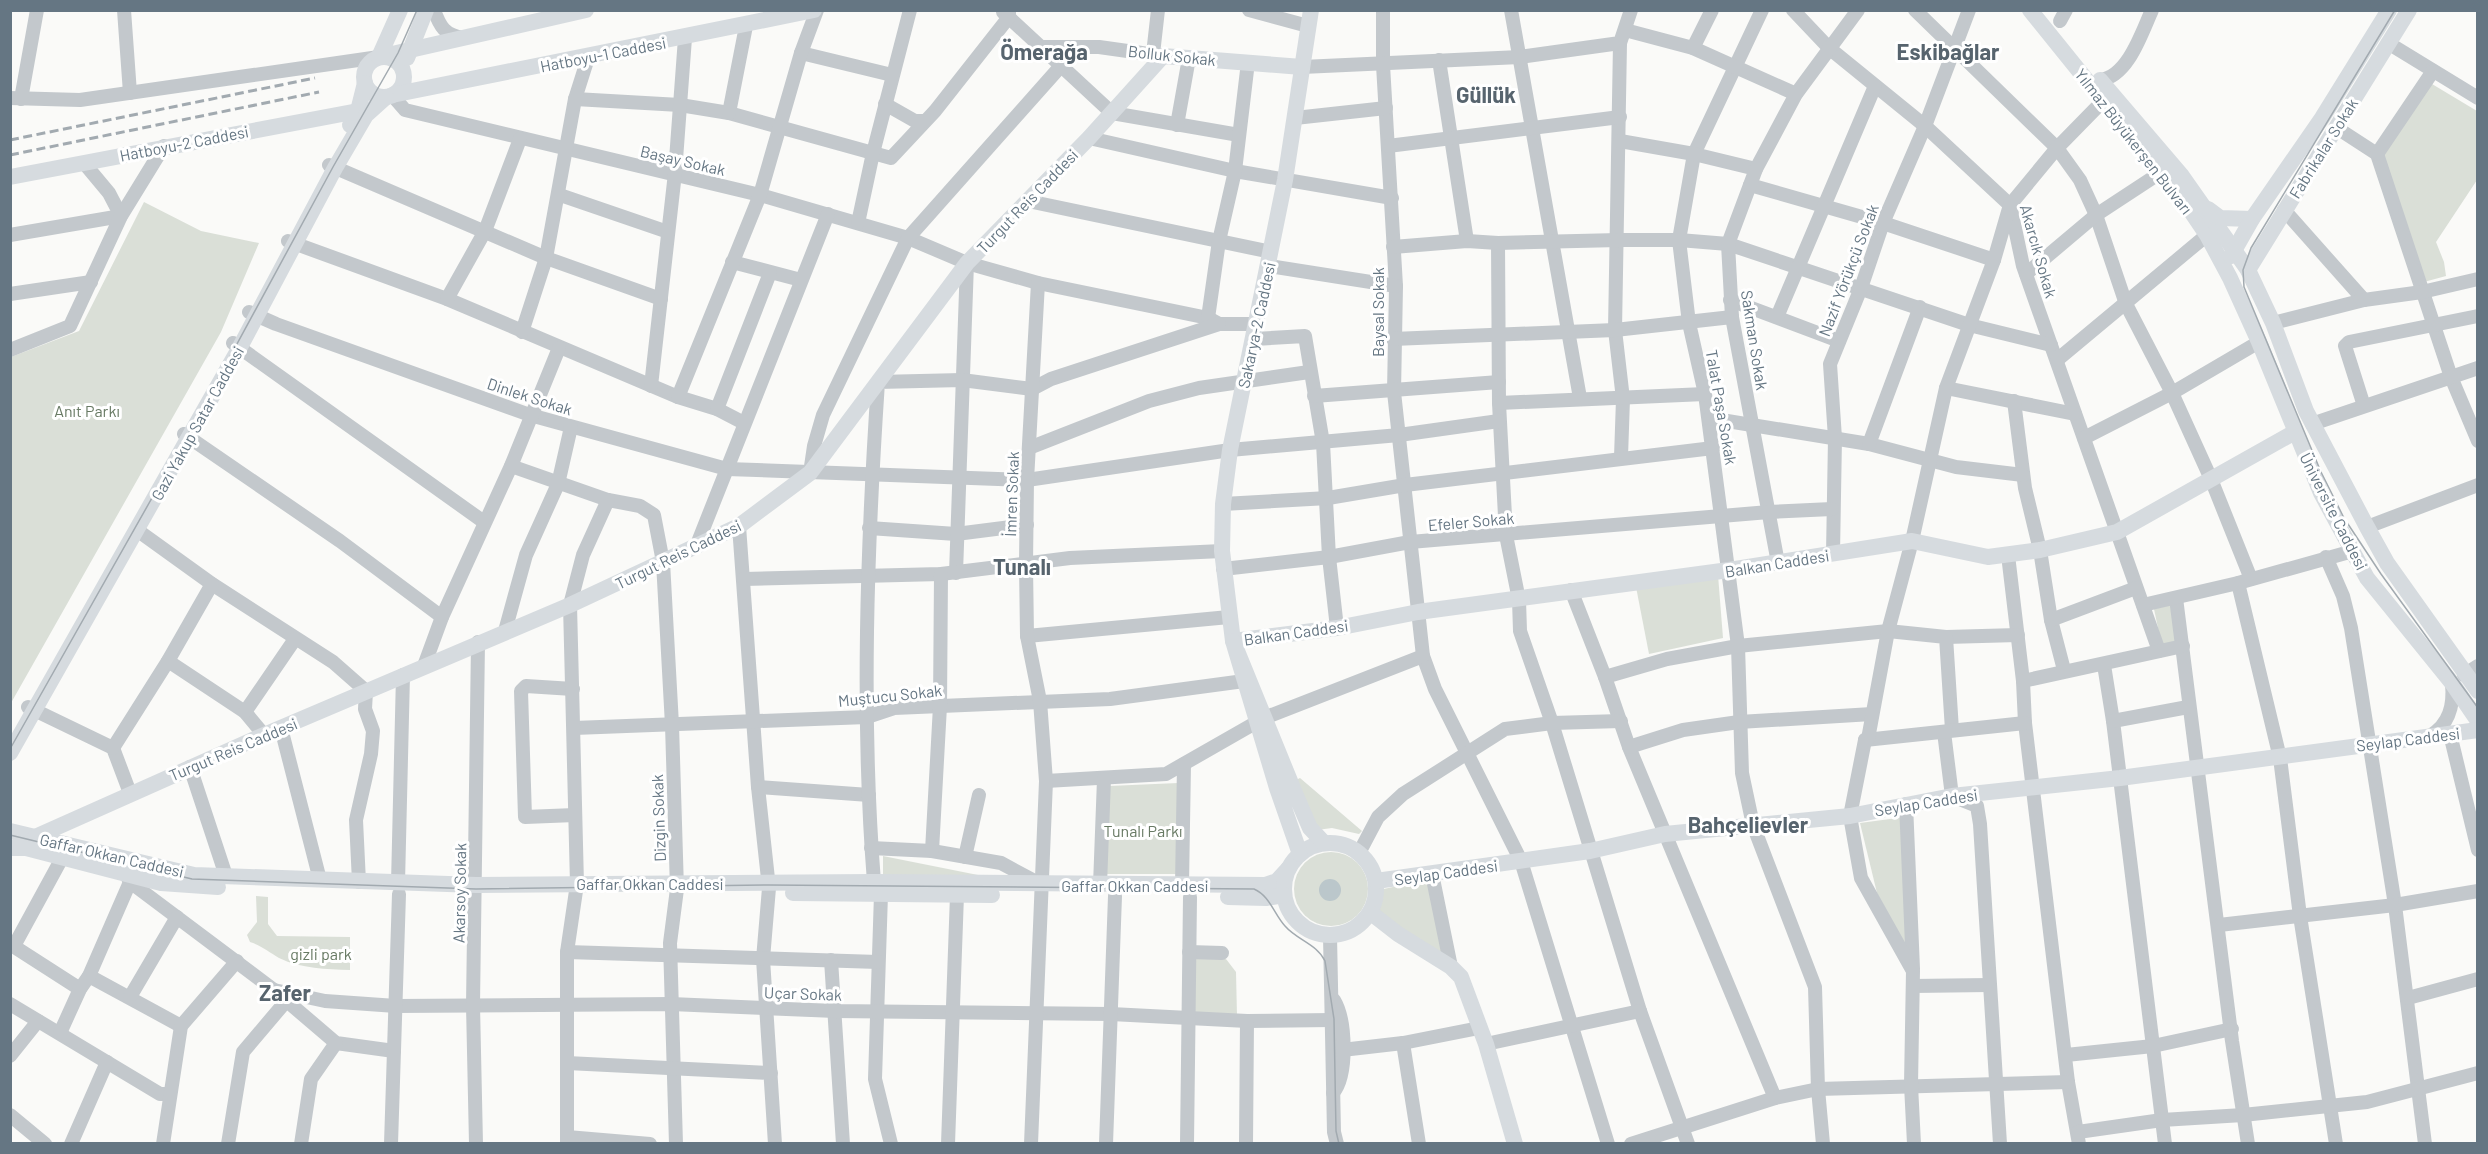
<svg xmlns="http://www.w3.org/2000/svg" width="2488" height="1154" font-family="Barlow,sans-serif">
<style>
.green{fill:#dadfd7}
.water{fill:#bbc7cb}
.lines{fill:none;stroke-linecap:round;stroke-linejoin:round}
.minor{stroke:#c3c8cc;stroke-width:14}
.major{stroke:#d6dbdf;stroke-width:16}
.tram{stroke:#a2aab0;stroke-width:1.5}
.rail{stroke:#a2aab0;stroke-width:3;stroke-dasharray:9 4.5;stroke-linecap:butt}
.labels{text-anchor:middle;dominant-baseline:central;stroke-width:6;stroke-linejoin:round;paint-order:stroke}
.street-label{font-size:16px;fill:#657683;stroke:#fff}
.park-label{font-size:16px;fill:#687a64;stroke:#fff}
.district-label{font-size:22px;font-weight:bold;fill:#57646e;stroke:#fff}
</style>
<rect width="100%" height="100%" fill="#fafaf8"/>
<g class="green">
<polygon points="2427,81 2477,111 2477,180 2436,242 2444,262 2446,276 2424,282 2383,154"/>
<polygon points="144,202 201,231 259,243 221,332 11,703 11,357 79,331"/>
<polygon points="1718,575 1723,638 1649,654 1636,587"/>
<polygon points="2171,605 2179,643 2162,647 2154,609"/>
<polygon points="1300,778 1362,831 1359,834 1332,828 1317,830 1296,780"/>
<polygon points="1178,783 1178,874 1106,874 1109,786"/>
<polygon points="1905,817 1909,952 1877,893 1860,823"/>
<circle cx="1331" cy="889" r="37"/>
<polygon points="883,856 998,879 883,876"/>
<polygon points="1430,879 1446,957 1375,914 1379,890"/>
<path d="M256,896L268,897V924L277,936L350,937V970C326,969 302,969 279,958C269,952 262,946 250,942L247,935L257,922Z"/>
<polygon points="1189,958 1226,959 1236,972 1237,1016 1187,1014"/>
</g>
<circle class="water" cx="1330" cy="890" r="11"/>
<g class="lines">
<g class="minor">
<polyline points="124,10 130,93"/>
<path d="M434,10C440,27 445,35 463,38"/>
<polyline points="1249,10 1308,26"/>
<polyline points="1383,10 1383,65 1396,286 1394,392 1423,656 1435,689 1521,861 1608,1144"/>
<polyline points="1511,10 1580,398"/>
<polyline points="1762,10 1694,154 1679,240 1689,323 1705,394 1738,646 1742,773 1753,825 1815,987 1818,1089 1823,1144"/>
<polyline points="1793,10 1829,48 1925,126 2010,205 2023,266 2159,651"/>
<polyline points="1915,10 2057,148 2080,180 2096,215 2126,304 2172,393 2211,479 2251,579"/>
<polyline points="1003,12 1112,113 1239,135"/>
<polyline points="2060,21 2066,10"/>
<polyline points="1625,30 1693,48 1796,94"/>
<polyline points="1620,43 1615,330 1623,399 1621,457"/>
<polyline points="2388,43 2478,98"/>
<polyline points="1042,47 1099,47 1163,56"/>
<polyline points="1693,48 1712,10"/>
<polyline points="801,53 892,75"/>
<polyline points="1153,54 1158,10"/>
<polyline points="1439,60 1467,241"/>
<polyline points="1302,67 1520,57 1620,43 1631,10"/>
<path d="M2100,80C2128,77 2142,32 2152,10"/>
<polyline points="392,95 405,110 760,195 908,238 967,263 1038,283 1208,318 1219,324 1258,324"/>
<polyline points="10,98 80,100 379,57"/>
<polyline points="21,99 37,10"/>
<polyline points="575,99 680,105 729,113 891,158 935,111 1009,17 1009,10"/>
<polyline points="885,104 915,121 924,121"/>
<polyline points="729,113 746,26"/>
<polyline points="1295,118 1386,108"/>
<polyline points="1177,125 1189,58"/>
<polyline points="2337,128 2377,154 2451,377 2478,441"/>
<polyline points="1089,138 1235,171 1392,198"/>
<polyline points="1620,141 1694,154 1756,169"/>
<polyline points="1388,146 1620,117"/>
<polyline points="2377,154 2433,71"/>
<polyline points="329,165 546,258 661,299"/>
<polyline points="1750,185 1883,223 1994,260"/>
<polyline points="560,195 668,232"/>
<polyline points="1028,201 1271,252"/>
<polyline points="2284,210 2364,300"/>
<polyline points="858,223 873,153 910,10"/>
<polyline points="10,235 121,216 109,193 84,163"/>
<polyline points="288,241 447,299 678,397 717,409 744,423"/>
<polyline points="1498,243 1499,403 1506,535 1519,600 1520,631 1552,723 1640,1011 1688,1144"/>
<polyline points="1393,247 1467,241 1498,243 1619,240 1679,240 1728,244 1969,325 2051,345"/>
<polyline points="732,262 801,280"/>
<polyline points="1269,266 1396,286"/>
<polyline points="2026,274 2096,215 2160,173"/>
<polyline points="10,294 91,282"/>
<polyline points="447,299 485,231 520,139"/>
<polyline points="1730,300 1839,341"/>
<polyline points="249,312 276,324 530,415 727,469 1027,480 1230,450 1399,435 1499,421"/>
<polyline points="1777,317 1875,86"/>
<polyline points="1208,318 1219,241 1235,171 1248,62"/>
<polyline points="2273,323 2364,300 2422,292 2478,279"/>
<polyline points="522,332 546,258 575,99 588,58"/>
<polyline points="1255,339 1305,336 1323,443 1329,557 1337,628"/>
<polyline points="1393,339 1615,330 1732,317"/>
<polyline points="233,343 484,522"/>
<polyline points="10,350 70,326 121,216 164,146"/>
<polyline points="2057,360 2207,235"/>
<polyline points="651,386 675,173 685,38"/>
<polyline points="1946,388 2075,414"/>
<polyline points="1314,396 1499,382"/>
<polyline points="678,397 760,195 801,53 817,10"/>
<polyline points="2014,401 2025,488 2040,550 2051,620 2064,670"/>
<polyline points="1499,403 1705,394"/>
<polyline points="2364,406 2345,346 2349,342 2478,316"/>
<polyline points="717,409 770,273"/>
<polyline points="1709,418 1869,444 1956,467 2023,475"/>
<polyline points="2312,424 2478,368"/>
<polyline points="184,434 340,541 442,617"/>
<polyline points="2084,438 2172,393 2259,342"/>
<polyline points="1869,444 1920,307"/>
<polyline points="1029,448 1149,401 1199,388 1309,372"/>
<polyline points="511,466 608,500 640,506 654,515 663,562 672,725 677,889 670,943 676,1144"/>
<polyline points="810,473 814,446 823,415 908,238 1060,67"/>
<polyline points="1223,504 1328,498 1405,485 1713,448"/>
<polyline points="739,526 758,787 769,888 763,959 775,1144"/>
<polyline points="2367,527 2478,485"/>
<polyline points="869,528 956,534 1027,525"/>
<polyline points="137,530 212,584 333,662 366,691 365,709 373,731 371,754 356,820 359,882"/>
<polyline points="696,547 828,214"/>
<polyline points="1833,554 1835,438 1830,364 1861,288 1883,223 1925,126 1969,10"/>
<polyline points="2008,555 2023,681 2025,723 2068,1082 2079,1144"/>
<polyline points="2326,557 2343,596 2351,628 2395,905 2425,1144"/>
<polyline points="1778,563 1732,317 1728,244 1756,169 1796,94 1858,10"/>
<polyline points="1223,569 1329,557 1410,542 1769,512 1832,509"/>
<polyline points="956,573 967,263"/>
<polyline points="744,579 941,574 1070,558 1222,551"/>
<polyline points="2238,583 2280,758 2300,916 2336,1144"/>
<polyline points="1571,590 1605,677 1629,747 1775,1098"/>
<polyline points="2176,598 2232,1041 2248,1144"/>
<polyline points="2143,605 2238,583 2353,551"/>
<polyline points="2051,620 2136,588"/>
<polyline points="505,631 526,555 558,484 571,427"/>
<polyline points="1027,636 1229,617"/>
<polyline points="1946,637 2018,635"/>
<polyline points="168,661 245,712 264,735"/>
<polyline points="2104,665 2113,721 2165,1144"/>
<polyline points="424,666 442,617 511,466 559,348"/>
<polyline points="2464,675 2478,666"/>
<polyline points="1605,677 1667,659 1738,646 1888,631 1946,637 1952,730"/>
<polyline points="2023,681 2183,646"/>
<polyline points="573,689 526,686 521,691 525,817 575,815"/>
<polyline points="28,707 113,748 130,793"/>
<polyline points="245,712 295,639"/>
<polyline points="2113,721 2188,707"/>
<polyline points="281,728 320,880"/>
<polyline points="574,728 867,717 894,708 1110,699 1244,681"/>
<polyline points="1944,732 1952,796 1977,806 1980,824 2000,1144"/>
<polyline points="2450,734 2478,850"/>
<path d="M2430,736C2450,724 2454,705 2452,683"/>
<polyline points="1865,740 2025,723"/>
<polyline points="1629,747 1683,730 1739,722 1872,714"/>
<polyline points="113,748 168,661 212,584"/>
<polyline points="190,767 226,876"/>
<polyline points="1046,781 1166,774 1264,718 1423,656"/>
<polyline points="758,787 869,795"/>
<polyline points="1906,804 1913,969"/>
<polyline points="871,848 932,851 1001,863 1040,884"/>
<polyline points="932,851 940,706 941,574"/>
<polyline points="1359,853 1378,817 1403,794 1505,729 1552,723 1621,721"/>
<polyline points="965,857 979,795"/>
<polyline points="126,874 130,882 274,990 336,1043 394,1051"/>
<polyline points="1432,874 1451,967"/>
<path d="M874,882C861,716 867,548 878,382L962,380L1032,389L1051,379L1219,324"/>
<polyline points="398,883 403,675"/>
<polyline points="1100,885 1104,779"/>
<polyline points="1182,885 1184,764"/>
<polyline points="881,894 875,1079 891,1144"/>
<polyline points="2219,925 2395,905 2478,891"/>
<polyline points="1330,936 1334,1132 1337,1144"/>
<polyline points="10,944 80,989"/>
<polyline points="14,946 62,858"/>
<polyline points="567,952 878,962"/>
<polyline points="1189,952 1222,953"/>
<polyline points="831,960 843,1144"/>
<polyline points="89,976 181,1026"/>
<polyline points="1913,986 1989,985"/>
<polyline points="274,990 325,1001 396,1006 671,1004 835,1011 1111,1014 1247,1021 1332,1020"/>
<polyline points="130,997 177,917"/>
<polyline points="2408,998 2478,979"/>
<polyline points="10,1004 160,1094 170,1094"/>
<polyline points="60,1033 80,989 89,976 130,882"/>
<polyline points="1403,1043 1419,1144"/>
<polyline points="1486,1044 1640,1011"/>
<polyline points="1342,1050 1403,1043 1479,1028"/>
<polyline points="2066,1055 2153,1046 2232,1029"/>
<polyline points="10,1056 38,1021"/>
<polyline points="567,1063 771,1073"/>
<path d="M1333,1093C1348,1075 1346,1020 1334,1000"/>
<polyline points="10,1115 45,1144"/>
<polyline points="2078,1132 2162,1120 2243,1115 2367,1102 2478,1073"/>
<polyline points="567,1137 650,1144"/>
<polyline points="71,1144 107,1062"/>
<polyline points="163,1144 181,1026 237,961"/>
<polyline points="228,1144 243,1052 287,1000"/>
<polyline points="301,1144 311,1079 336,1043"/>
<polyline points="391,1144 399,894"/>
<polyline points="476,1144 473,1005 478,642"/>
<polyline points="567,1144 567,952 577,884 570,605 583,555 608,500"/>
<polyline points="948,1144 957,895"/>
<polyline points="1031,1144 1046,781 1040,701 1027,636 1026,565 1027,480 1038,283"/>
<polyline points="1106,1144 1115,896"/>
<polyline points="1187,1144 1190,897"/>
<polyline points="1246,1144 1247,1021"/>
<polyline points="1631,1144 1775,1098 1818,1089 2068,1082"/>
<polyline points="1914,1144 1911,1085 1913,971 1861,878 1850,816 1865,740 1868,739 1888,631 1912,541 1946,388 1994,260 2010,205 2057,148 2103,101"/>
</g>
<g class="major">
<polyline points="1311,10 1285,180 1230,450 1223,504 1222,551 1233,641 1337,628 1418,612 1729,570 1912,541 1988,557 2040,550 2117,532 2295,432"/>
<polyline points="2030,10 2184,201 2207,235 2230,278 2259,342 2321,493 2367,578 2452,683 2478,721"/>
<circle cx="384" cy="77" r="20"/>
<polyline points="379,57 586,10"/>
<polyline points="379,57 400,10"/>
<polyline points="407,58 426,10"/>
<polyline points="2100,80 2182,176 2248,270 2273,323 2306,411 2367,527 2387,563 2478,691"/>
<polyline points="392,95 814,10"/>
<polyline points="350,125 358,111 365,83"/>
<polyline points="10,177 358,111"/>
<polyline points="2208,209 2220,218 2252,219"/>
<polyline points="2231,256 2252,219 2322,118 2389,10"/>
<polyline points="2248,270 2409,10"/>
<polyline points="10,753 240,347 335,168 366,115 386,97"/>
<polyline points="10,831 194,875 476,885 874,882 1265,885 1277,881 1288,869"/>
<polyline points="35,837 264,735 570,605 739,526 810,473 967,263 1089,138 1163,56 1302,67"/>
<circle cx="1330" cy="889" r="46"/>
<polyline points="10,848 26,848 161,883 218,887"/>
<polyline points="1300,854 1277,788 1233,641 1297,798 1310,828 1324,843"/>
<polyline points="1376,881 1590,851 1665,834 1850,816 1952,796 2120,778 2478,730"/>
<polyline points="793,893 992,895"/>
<polyline points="1228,897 1266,898 1284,895"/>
<polyline points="1371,913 1398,934 1451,967 1461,977 1486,1044 1515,1144"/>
</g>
<g class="tram">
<polyline points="2395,10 2251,248 2243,270 2244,287 2321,472 2344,518 2381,574 2478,708"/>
<polyline points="10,749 187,436 333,167 398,53 417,10"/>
<path d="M10,835L192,879L476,889L769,885L1254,889C1270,896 1274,914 1285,926C1297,940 1317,944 1325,961L1334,1019L1336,1131L1339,1144"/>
</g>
<g class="rail">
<polyline points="10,140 315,78"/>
<polyline points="10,155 319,92"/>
</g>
</g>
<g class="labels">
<g class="street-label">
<text transform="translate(603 54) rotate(-11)">Hatboyu-1 Caddesi</text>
<text transform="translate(1172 55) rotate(6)">Bolluk Sokak</text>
<text transform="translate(2134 141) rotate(52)">Yılmaz Büyükerşen Bulvarı</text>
<text transform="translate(184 143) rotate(-11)">Hatboyu-2 Caddesi</text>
<text transform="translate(2323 148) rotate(-58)">Fabrikalar Sokak</text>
<text transform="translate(683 160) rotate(13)">Başay Sokak</text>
<text transform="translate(1027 201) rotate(-46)">Turgut Reis Caddesi</text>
<text transform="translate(2039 251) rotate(74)">Akarcık Sokak</text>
<text transform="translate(1848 270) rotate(-69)">Nazif Yörükçü Sokak</text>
<text transform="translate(1377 312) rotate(-90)">Baysal Sokak</text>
<text transform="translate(1256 325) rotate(-78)">Sakarya-2 Caddesi</text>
<text transform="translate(1755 340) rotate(81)">Sakman Sokak</text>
<text transform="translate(530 396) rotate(18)">Dinlek Sokak</text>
<text transform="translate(1722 407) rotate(80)">Talat Paşa Sokak</text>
<text transform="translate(197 423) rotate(-61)">Gazi Yakup Satar Caddesi</text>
<text transform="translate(1011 494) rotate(-88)">İmren Sokak</text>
<text transform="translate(2334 511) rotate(63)">Üniversite Caddesi</text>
<text transform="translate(1471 521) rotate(-5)">Efeler Sokak</text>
<text transform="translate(678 554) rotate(-26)">Turgut Reis Caddesi</text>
<text transform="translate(1777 563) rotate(-9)">Balkan Caddesi</text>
<text transform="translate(1296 632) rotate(-8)">Balkan Caddesi</text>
<text transform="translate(890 695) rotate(-6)">Muştucu Sokak</text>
<text transform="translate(2408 739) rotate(-7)">Seylap Caddesi</text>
<text transform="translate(233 749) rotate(-23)">Turgut Reis Caddesi</text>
<text transform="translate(1926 802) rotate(-9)">Seylap Caddesi</text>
<text transform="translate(658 818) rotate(-92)">Dizgin Sokak</text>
<text transform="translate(112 855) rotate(13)">Gaffar Okkan Caddesi</text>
<text transform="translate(1446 872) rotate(-8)">Seylap Caddesi</text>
<text x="650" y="883">Gaffar Okkan Caddesi</text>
<text x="1135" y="885">Gaffar Okkan Caddesi</text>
<text transform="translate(459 893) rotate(-89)">Akarsoy Sokak</text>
<text transform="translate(803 993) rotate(2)">Uçar Sokak</text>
</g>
<g class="park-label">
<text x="87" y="410">Anıt Parkı</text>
<text x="1143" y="830">Tunalı Parkı</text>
<text x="321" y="953">gizli park</text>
</g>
<g class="district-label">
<text x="1044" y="51">Ömerağa</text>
<text x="1948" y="51">Eskibağlar</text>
<text x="1486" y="94">Güllük</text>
<text x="1022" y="566">Tunalı</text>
<text x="1748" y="824">Bahçelievler</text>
<text x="285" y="992">Zafer</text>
</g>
</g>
<rect width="2488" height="1154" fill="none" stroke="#657683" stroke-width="24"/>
</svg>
